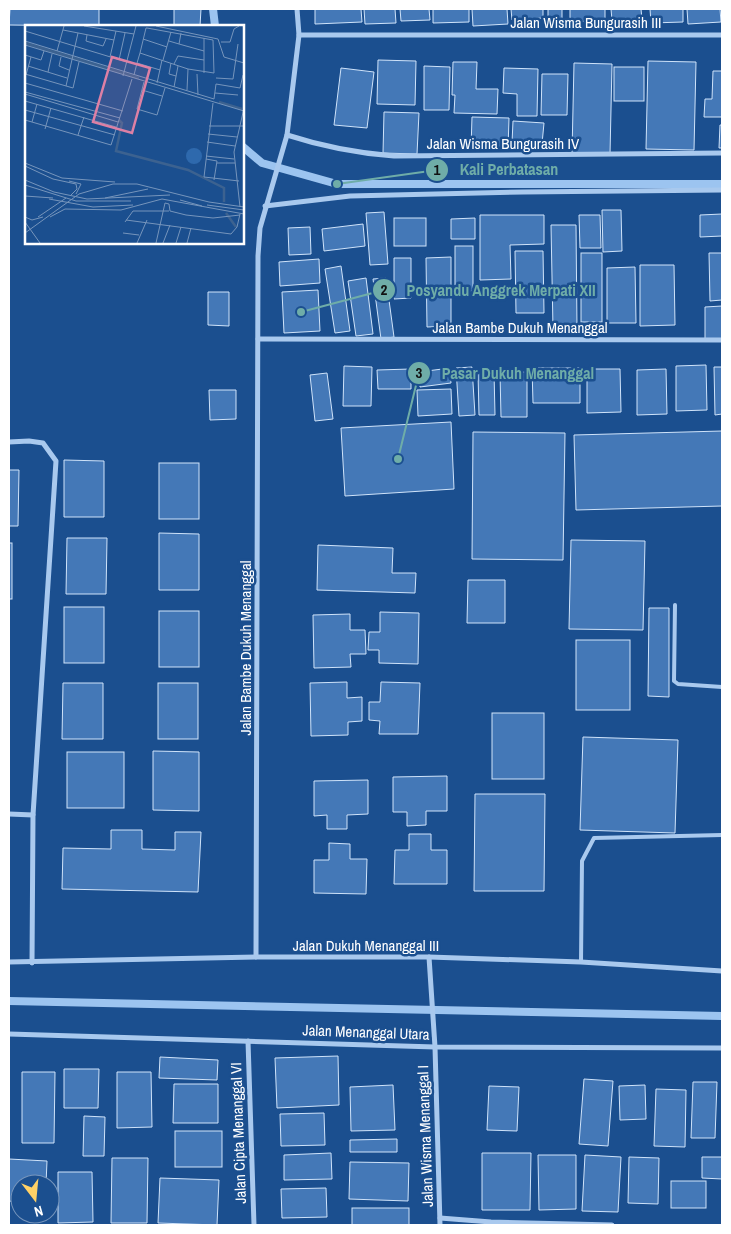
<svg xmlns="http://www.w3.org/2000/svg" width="731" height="1234" font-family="'Archivo Narrow',sans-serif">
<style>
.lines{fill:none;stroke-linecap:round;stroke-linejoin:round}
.stream{stroke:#9cc4f0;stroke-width:8}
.building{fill:#4478b7;stroke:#cfe3fa}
.service{stroke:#a9c9ee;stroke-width:4}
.minor{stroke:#a9c9ee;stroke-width:5}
.labels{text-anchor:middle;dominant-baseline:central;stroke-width:5;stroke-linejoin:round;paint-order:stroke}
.street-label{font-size:15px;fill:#fff;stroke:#1b4f8f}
.inset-river{fill:none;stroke:#3c6290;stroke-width:2.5}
.inset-road{fill:none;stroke:#7695bc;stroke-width:1}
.view{fill:#dd80a5;fill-opacity:0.15;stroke:#dd80a5;stroke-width:2.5}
.inset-edge{fill:none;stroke:#fff;stroke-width:2.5}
.leader{fill:none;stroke:#6fada8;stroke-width:2}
.callout-dot{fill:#6fada8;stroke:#1b4f8f;stroke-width:2}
.mark-label{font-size:15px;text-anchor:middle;font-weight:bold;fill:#111}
.callout-label{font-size:16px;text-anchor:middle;font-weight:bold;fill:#6fada8;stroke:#1b4f8f;stroke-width:5;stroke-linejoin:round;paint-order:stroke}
</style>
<rect width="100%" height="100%" fill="#1b4f8f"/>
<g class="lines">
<g class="stream">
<polyline points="213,9 215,26"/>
<polyline points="242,146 262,163 337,184 722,184"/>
<polyline points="9,1001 722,1016"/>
</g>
</g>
<g class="building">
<polygon points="10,9 99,9 99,26 9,25"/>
<polygon points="174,9 201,9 200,26 174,26"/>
<polygon points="315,9 361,9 362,22 315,24"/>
<polygon points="364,9 395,9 396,23 365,24"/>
<polygon points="400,9 429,9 430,20 401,21"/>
<polygon points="433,9 469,9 469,22 433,23"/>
<polygon points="472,9 507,9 508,24 473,26"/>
<polygon points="511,9 543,9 543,18 512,20"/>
<polygon points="548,9 562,9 562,20 548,21"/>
<polygon points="570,9 605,9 605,20 570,22"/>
<polygon points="611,9 641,9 642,19 612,20"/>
<polygon points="650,9 683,9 683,22 651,23"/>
<polygon points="687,9 720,9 721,22 688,24"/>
<polygon points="378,60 416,61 415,105 377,104"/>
<polygon points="648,61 696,62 694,150 646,149"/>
<polygon points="453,62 477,62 476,89 498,89 497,114 454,113 455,95 452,95"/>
<polygon points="574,63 612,64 610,154 572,153"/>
<polygon points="424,66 450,67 449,110 424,110"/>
<rect x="614" y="67" width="30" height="34"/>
<polygon points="341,68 374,72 367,128 334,125"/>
<polygon points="504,68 538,69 537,116 517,116 517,94 503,93"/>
<polygon points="713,71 722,71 722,117 704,117 705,99 712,99"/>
<polygon points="542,74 568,74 567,115 541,115"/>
<polygon points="384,112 419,113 417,154 383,153"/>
<polygon points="472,117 509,118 508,149 471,148"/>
<polygon points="513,121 544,123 542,144 512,143"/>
<polygon points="720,125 722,125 722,148 719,148"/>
<polygon points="602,210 621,210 622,251 603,252"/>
<polygon points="384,212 388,264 370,265 366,213"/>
<polygon points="722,214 722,236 700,237 700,215"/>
<polygon points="480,215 544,215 544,244 510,245 511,279 480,280"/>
<polygon points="579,215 600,215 601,248 580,248"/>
<rect x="394" y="218" width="32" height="28"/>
<polygon points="475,218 475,239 451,239 451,219"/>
<polygon points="363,224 365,246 324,251 322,229"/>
<polygon points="551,225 576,225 577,329 553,329"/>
<polygon points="310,227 311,254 289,255 288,228"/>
<rect x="455" y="246" width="18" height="45"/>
<polygon points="515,251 543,251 544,313 516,313"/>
<rect x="581" y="253" width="21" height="69"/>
<polygon points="709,253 722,253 722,300 710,301"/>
<polygon points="451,257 451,326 427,327 426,258"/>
<polygon points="394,258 411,258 411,298 394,299"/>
<polygon points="319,259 320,283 280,286 279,262"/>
<polygon points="640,265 674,265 675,325 640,326"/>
<polygon points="341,266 350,331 335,333 325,269"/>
<polygon points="635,267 636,323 607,323 607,268"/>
<polygon points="366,278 373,334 356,336 348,281"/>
<polygon points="386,278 394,337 381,339 373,279"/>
<polygon points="318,290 320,331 284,333 282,292"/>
<polygon points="208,292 229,292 229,326 208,325"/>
<polygon points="722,306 722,339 705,339 705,307"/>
<polygon points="706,365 707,410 676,411 676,366"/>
<polygon points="344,366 372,367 371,406 343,406"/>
<polygon points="472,367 475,415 459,416 456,368"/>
<polygon points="714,367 722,367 722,414 715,415"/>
<polygon points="450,368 451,383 420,387 419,372"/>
<polygon points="532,368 580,368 580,403 533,403"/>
<polygon points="411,369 411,389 378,389 377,370"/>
<polygon points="587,369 620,369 621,412 587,413"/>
<polygon points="666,369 667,414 637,415 637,370"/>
<polygon points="478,372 494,372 495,415 479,415"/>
<polygon points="527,372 527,417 501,417 500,373"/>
<polygon points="327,373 333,419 315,421 310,375"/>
<polygon points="451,389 452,414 418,416 417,390"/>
<polygon points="209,390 236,390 236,419 210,420"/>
<polygon points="451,422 454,489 345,496 341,428"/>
<polygon points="722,431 722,506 576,510 574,435"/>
<polygon points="473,432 565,433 563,560 472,559"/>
<polygon points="64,460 104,461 104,517 64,517"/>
<rect x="159" y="463" width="40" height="56"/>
<polygon points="9,470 19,470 18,526 9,526"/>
<polygon points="159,533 199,534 199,590 159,590"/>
<polygon points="67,538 107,538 106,594 66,594"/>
<polygon points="571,540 645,541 643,630 569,629"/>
<rect x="9" y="543" width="3" height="56"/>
<polygon points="318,545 393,548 392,573 416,573 415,593 317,590"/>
<polygon points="468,580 505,580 505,623 467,623"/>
<rect x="64" y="607" width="40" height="56"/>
<polygon points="649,608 669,608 669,697 648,696"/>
<rect x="159" y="611" width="40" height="56"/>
<polygon points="380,612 419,613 418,664 379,663 379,650 368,650 369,632 380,632"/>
<polygon points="350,614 350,630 365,630 366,654 350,654 351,667 314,668 313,615"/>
<rect x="576" y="640" width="54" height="70"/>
<polygon points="347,682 347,698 362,697 362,721 348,722 348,735 311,736 310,683"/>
<polygon points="381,682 420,683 418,734 379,734 380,721 369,720 369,702 380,702"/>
<polygon points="63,683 103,683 103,739 62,739"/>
<rect x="158" y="683" width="40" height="56"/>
<rect x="492" y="713" width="52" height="66"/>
<polygon points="583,737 678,740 675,833 580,830"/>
<polygon points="153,751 199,752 199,811 153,810"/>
<rect x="67" y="752" width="57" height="56"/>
<polygon points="447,776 447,811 426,811 426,825 407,826 407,812 393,812 393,777"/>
<polygon points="368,780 368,814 347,815 347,829 327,829 327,815 314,816 314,781"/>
<polygon points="475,794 545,794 544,891 474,891"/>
<polygon points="111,830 142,830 142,849 175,850 175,832 201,832 198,892 62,889 63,848 111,849"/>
<polygon points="409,834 431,834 431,850 447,850 447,884 394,884 395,850 409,850"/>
<polygon points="329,843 350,844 350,859 367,859 366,894 314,893 314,860 329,860"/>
<polygon points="338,1056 339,1105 277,1108 275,1058"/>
<polygon points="160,1057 218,1060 217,1080 159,1078"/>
<polygon points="64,1069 99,1069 98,1108 64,1108"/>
<polygon points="22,1072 55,1072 54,1143 22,1143"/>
<polygon points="117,1072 151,1072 152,1127 117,1128"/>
<polygon points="584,1079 613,1081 608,1146 579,1144"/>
<polygon points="693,1082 717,1082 715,1138 691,1138"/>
<polygon points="174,1084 218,1084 218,1123 173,1123"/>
<polygon points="393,1085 395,1130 351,1131 350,1087"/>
<polygon points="645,1085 646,1119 620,1120 619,1086"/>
<polygon points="489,1086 519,1087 517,1131 487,1130"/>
<polygon points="656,1089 686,1090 685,1147 654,1146"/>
<polygon points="324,1113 325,1145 281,1146 280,1114"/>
<polygon points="84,1116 105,1117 104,1156 83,1156"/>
<rect x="175" y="1131" width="47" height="36"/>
<polygon points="397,1139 397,1152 350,1152 350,1140"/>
<polygon points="331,1153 332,1179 284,1180 284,1155"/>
<polygon points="482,1153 531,1153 530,1210 482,1210"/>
<polygon points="538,1155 576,1155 576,1209 539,1210"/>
<polygon points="585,1155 621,1157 618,1212 582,1211"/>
<polygon points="629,1157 659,1158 658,1204 628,1203"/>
<polygon points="702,1157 722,1157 722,1179 702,1178"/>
<polygon points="112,1158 148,1158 147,1223 111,1223"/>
<polygon points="9,1159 47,1161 46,1184 20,1184 20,1202 9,1201"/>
<polygon points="350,1162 409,1163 408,1201 349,1199"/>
<polygon points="58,1172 92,1172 93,1222 58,1223"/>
<polygon points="160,1178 219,1180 217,1225 158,1223"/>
<rect x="671" y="1181" width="35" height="27"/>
<polygon points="326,1188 327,1217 282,1218 281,1189"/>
<rect x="352" y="1208" width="57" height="17"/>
</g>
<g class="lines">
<g class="service">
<polyline points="675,605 674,681 678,684 722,687"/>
<polyline points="581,962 582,861 594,838 722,835"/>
</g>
<g class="minor">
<polyline points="299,35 722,35"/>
<path d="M287,135C324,147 355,153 394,156L722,153"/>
<polyline points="265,206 350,196 523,192 722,190"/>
<polyline points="258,339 722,340"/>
<polyline points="9,442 29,441 43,443 56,461 33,815 32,963"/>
<polyline points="9,814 33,815"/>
<polyline points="256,957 258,256 260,228 287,135 299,35 297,9"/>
<polyline points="429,957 435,1047 440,1225"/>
<polyline points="9,962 256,957 429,957 581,962 722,971"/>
<polyline points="9,1034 435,1047 722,1048"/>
<polyline points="248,1041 254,1225"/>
<polyline points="440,1218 491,1222 612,1225"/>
</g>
</g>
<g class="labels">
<g class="street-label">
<text x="586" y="22">Jalan Wisma Bungurasih III</text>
<text x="503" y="143">Jalan Wisma Bungurasih IV</text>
<text x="520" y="327">Jalan Bambe Dukuh Menanggal</text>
<text transform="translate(245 648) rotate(-90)">Jalan Bambe Dukuh Menanggal</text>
<text x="366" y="945">Jalan Dukuh Menanggal III</text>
<text transform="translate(366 1032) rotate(2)">Jalan Menanggal Utara</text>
<text transform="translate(238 1133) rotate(-92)">Jalan Cipta Menanggal VI</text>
<text transform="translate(425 1136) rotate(-92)">Jalan Wisma Menanggal I</text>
</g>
</g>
<g transform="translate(25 25)">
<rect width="219" height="219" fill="#1b4f8f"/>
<path d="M161 131a8 8 0 1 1 16 0a8 8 0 1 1-16 0Z" fill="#2e69ad"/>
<path class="inset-river" d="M0,18L114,53M194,77L217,84M94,95L97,98L91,126L163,145L199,163V177M201,188L211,202"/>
<path class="inset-road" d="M59,1L109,9M131,1L193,14L199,32L219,38M38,5L89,15M0,6L102,37M62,10L61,16L78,21L81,14M118,14L142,22M0,16L189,74L191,59L215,63L218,50M144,16L154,19L156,8M196,17H205L209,4L214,1M154,19L179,26M0,20L219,86M32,26L39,1M0,30L16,35L19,26M36,32L34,41L44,45M85,32L91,6M94,35L100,8M138,35L146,7M112,38L135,45M146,38L144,49L151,51M149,39L153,31L179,35M3,41L42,53M23,47L27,29M179,48V13M0,49L48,63L54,37M172,49L173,70M1,50L6,32M109,50L112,38L115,28L121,3H122L188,15L189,48L163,44L115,28M98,51L111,1M191,53L208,54L213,19M119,57L112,84L132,90L140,63M0,58L98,86M132,58L137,35M41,61L53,8M149,62L153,41M117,65L137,71M162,65L163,44M0,67L95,93M190,68L213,70M0,69L93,97M0,76L91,102M188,78L179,152L214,156M0,85L90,110M0,95L86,120L107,54M7,97L12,79M184,101H219M20,104L26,83M183,109L212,112M53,110L59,92M182,117L210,121M181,131L209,134M181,134L192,136L189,155M0,138L37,153L90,157M192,138H210M0,141L28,154L51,159L52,164L46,170M0,155L29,167L62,174L145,170M44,156L56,159L51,169M0,160L51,176H106M0,171L28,173M80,173L123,164M24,174L68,182L108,180M155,175L177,181M182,180L219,185M215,182L209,127L219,83M0,192L7,195L18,192M13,192L41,173M25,192L40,184L96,185L137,174L219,189M101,195L206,209L212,202L215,189M0,197L15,218M100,197L108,186H144M0,208L54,169L88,159H112L184,177L219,182M98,208L114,210M112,218L122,195M131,218L140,178L144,179L145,186L161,190L188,193L215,190M138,218L145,200M151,218L156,202M162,218L166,203"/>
<path class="view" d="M87,32L125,43L107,108L68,97Z"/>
<rect width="219" height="219" class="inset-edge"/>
</g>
<path class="leader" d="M337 184L437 170M301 312L384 290M398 459L419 373"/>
<g class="callout-dot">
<circle cx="337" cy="184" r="5"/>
<circle cx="301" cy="312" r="5"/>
<circle cx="398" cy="459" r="5"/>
<circle cx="437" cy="170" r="12"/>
<circle cx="384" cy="290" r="12"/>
<circle cx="419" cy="373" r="12"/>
</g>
<g class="mark-label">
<text x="437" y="175">1</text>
<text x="384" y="295">2</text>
<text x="419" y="378">3</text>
</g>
<g class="callout-label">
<text x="509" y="175">Kali Perbatasan</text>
<text x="501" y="296">Posyandu Anggrek Merpati XII</text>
<text x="518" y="379">Pasar Dukuh Menanggal</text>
</g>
<rect width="731" height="1234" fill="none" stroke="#ffffff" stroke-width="20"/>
<g transform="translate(35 1199) rotate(164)"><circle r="24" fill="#1b4f8f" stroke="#7695bc"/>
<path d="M0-4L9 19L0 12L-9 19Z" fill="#ffd166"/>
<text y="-8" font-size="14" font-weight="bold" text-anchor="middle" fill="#ffffff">N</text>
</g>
</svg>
